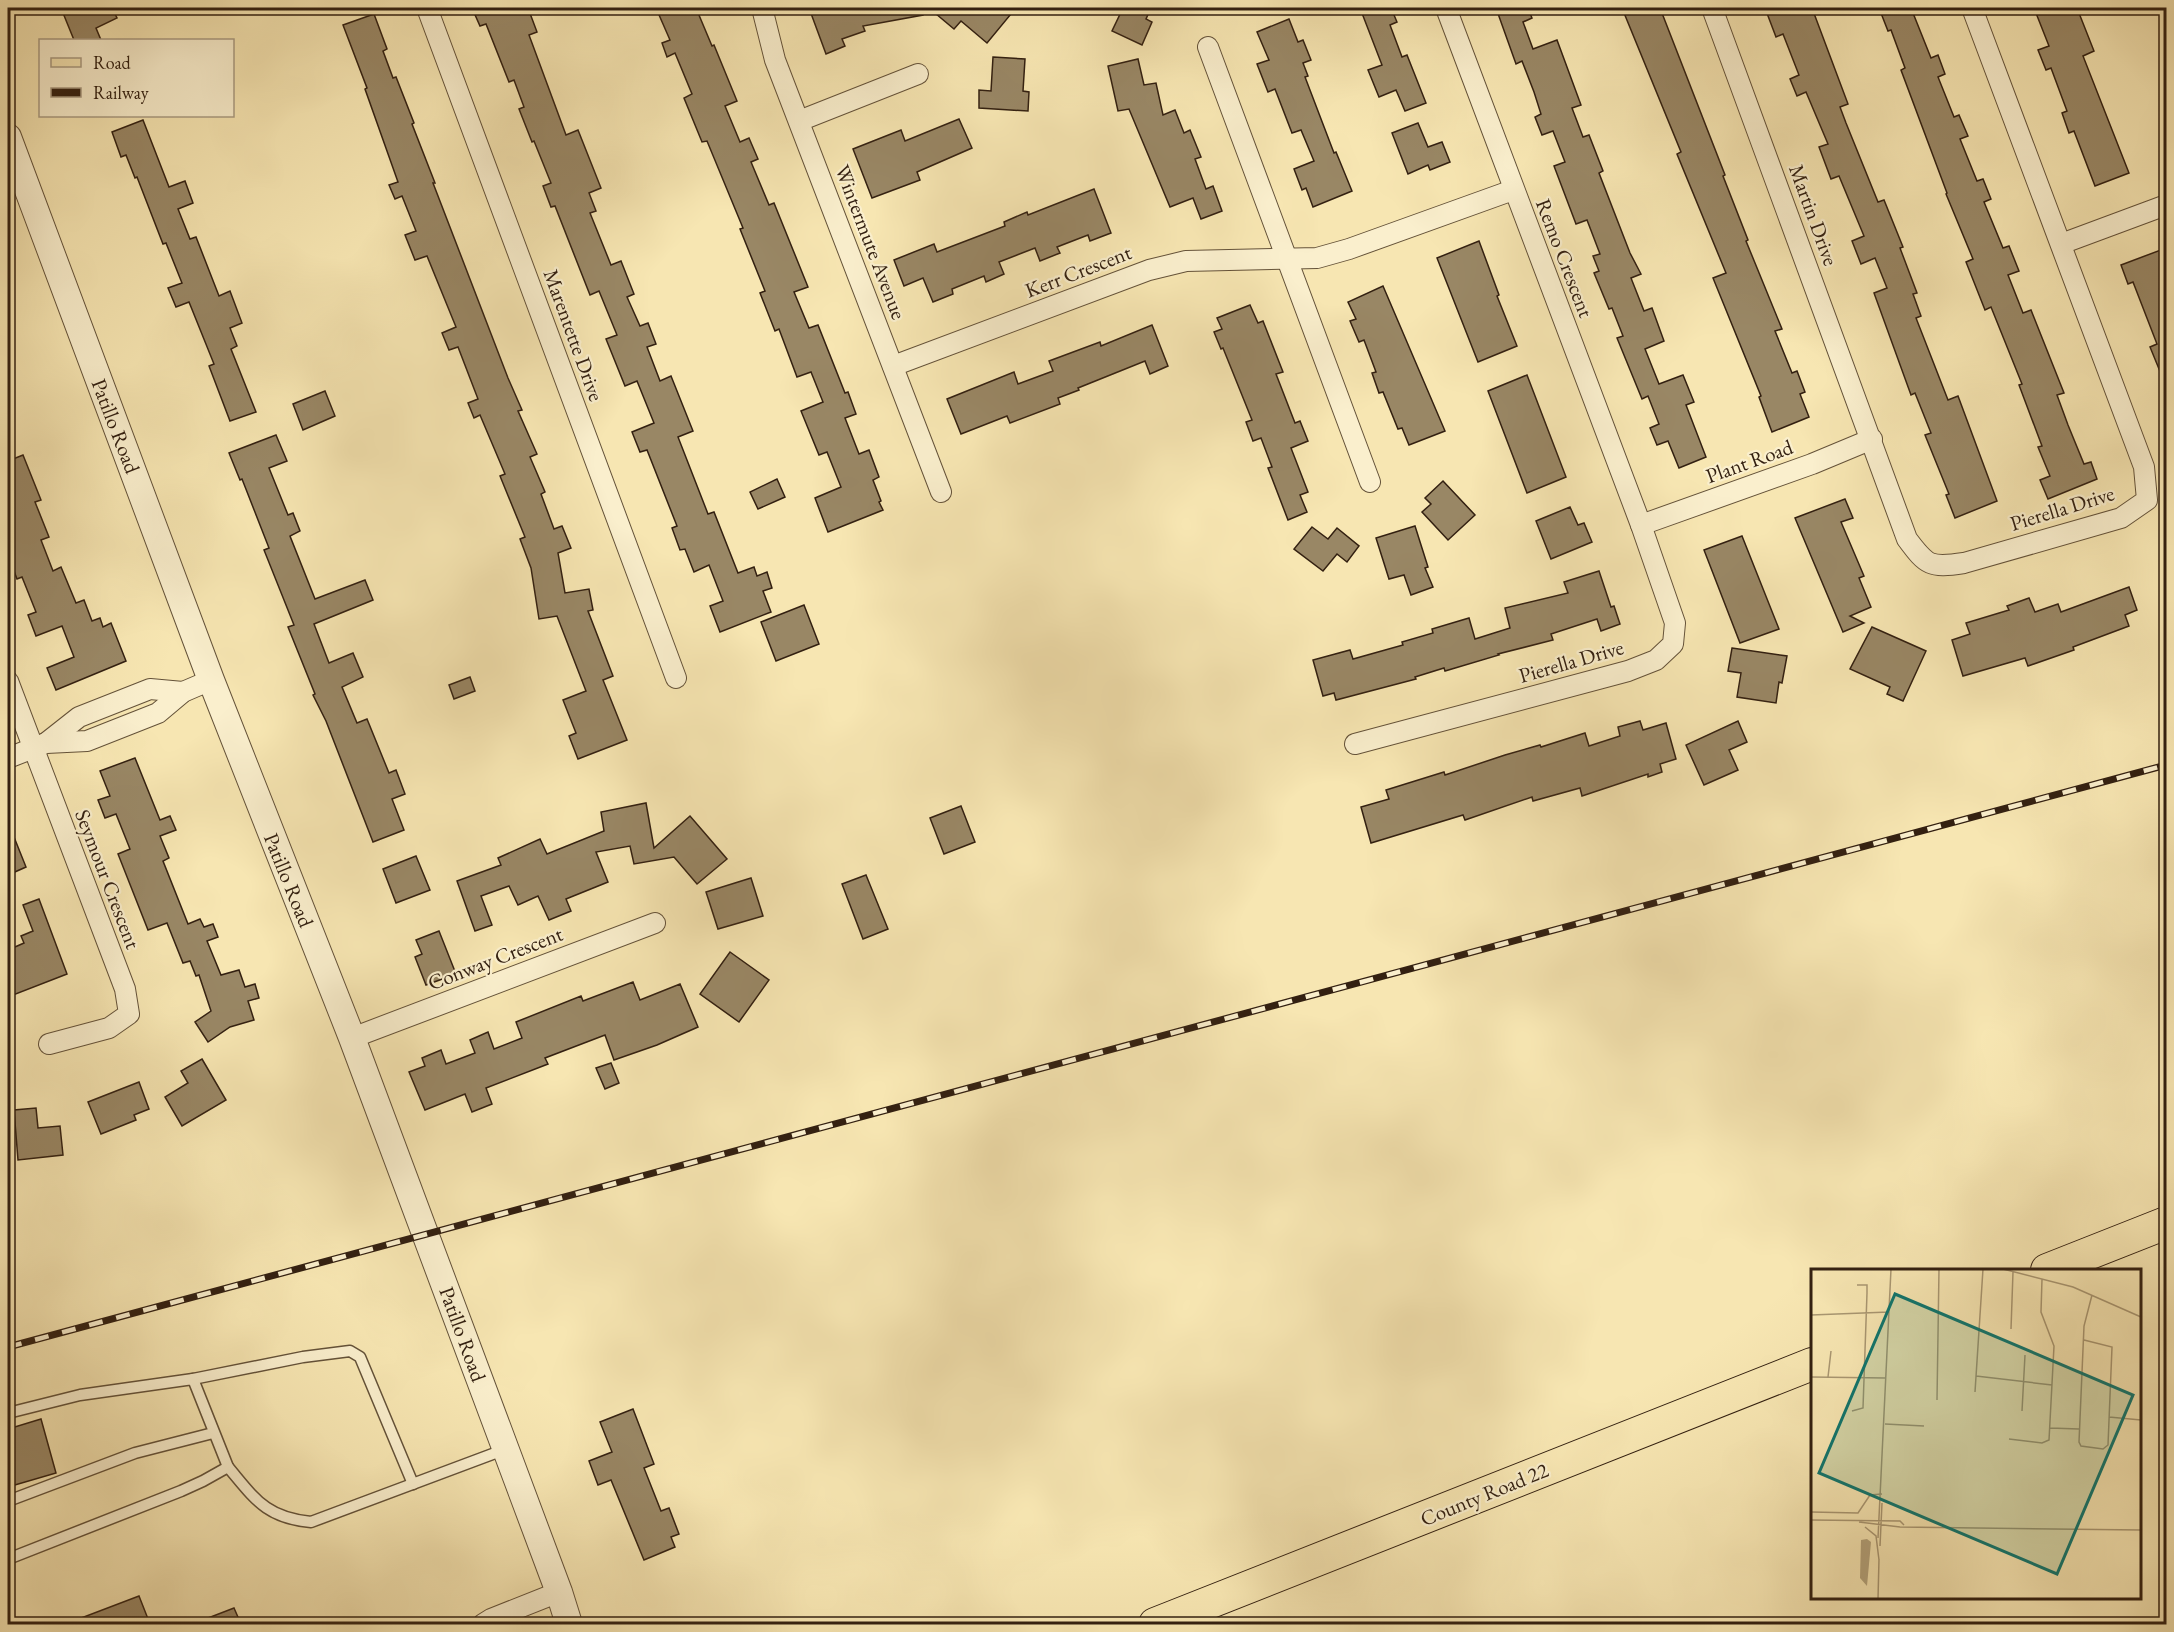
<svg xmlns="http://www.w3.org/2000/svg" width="2174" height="1632" font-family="'EB Garamond',serif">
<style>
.building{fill:#998765;stroke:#332011;stroke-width:1.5}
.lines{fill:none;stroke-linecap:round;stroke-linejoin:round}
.service-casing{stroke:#645239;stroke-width:13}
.minor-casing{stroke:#645239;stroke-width:22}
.tertiary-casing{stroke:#645239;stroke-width:28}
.primary-casing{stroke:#332011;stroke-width:34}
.service{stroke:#faefcd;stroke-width:10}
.minor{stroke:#faefcd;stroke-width:20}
.tertiary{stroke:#faefcd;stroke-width:26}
.primary{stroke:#f7e6b2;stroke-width:32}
.rail-casing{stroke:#332011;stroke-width:7}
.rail{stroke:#faefcd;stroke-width:4.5;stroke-dasharray:14;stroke-linecap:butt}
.labels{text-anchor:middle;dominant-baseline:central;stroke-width:4.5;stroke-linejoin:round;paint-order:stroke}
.street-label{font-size:21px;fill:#332011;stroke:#faefcd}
.inset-road{fill:none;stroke:#a99772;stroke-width:1.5}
.view{fill:#0f766e;fill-opacity:0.15;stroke:#0f766e;stroke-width:3}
.inset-edge{fill:none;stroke:#332011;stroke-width:3}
</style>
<rect width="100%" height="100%" fill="#f7e6b2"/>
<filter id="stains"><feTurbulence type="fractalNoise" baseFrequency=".00333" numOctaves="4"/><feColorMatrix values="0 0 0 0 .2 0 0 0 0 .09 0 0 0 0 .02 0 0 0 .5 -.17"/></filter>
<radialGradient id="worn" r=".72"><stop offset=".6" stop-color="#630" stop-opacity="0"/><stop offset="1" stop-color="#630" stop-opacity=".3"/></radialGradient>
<g class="building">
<polygon points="61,8 112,8 117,18 96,28 101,40 74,40"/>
<polygon points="472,8 528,8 537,32 529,35 566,135 578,130 601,188 589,193 596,211 590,213 611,265 621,261 634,294 627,297 640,326 648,323 656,344 647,347 660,381 671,376 693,431 678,437 708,514 714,512 738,573 754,567 757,576 767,572 772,588 763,591 771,612 720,632 710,606 723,601 709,565 694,572 685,549 680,550 672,528 677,526 647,450 640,452 632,432 654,423 637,381 625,386 606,339 617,335 599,291 590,295 555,206 551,207 543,186 551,183 534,141 532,142 519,109 524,107 514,80 509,82 486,24 480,26"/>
<polygon points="656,8 696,8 712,46 714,45 737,101 725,106 740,142 749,138 758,159 751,162 769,205 774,203 808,287 794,292 809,328 818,325 845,393 848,392 856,414 845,418 859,454 869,450 879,477 873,480 881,501 879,502 883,510 828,532 815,498 841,487 827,452 819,455 801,411 823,402 811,372 797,377 779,329 775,331 760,293 765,291 740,229 743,228 707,141 702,142 684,98 692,94 675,53 667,57 662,43 670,40"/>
<polygon points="809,8 923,8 923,15 863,26 865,31 842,39 845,46 826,54"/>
<polygon points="929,8 1003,8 1011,14 987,43 961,21 954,29"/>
<polygon points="1123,8 1151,8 1146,19 1152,22 1142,45 1112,31"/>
<polygon points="1360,8 1391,8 1397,22 1390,25 1402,57 1407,55 1426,103 1405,111 1396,90 1379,97 1368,70 1382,65"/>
<polygon points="1496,8 1528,8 1532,18 1523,22 1533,49 1557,40 1581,105 1572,108 1583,137 1589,135 1603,171 1599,173 1630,253 1641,274 1631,278 1644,311 1652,308 1664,341 1645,349 1659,384 1683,375 1694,402 1686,405 1706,457 1679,468 1668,441 1657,445 1650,428 1659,424 1648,396 1642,399 1617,338 1623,336 1612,308 1609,309 1594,273 1599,271 1593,256 1600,254 1587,220 1576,224 1554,166 1565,162 1553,131 1542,135 1535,117 1541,114 1534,92 1522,61 1516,64"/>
<polygon points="1622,8 1660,8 1725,175 1723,176 1748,240 1746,241 1782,329 1775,331 1792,373 1797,371 1805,392 1800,394 1809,417 1772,432 1759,397 1761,396 1713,278 1726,273 1677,154 1681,152"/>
<polygon points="1765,8 1812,8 1848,104 1840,107 1846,123 1878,202 1884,200 1903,247 1900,248 1917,293 1913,294 1921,316 1916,318 1948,400 1958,396 1997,501 1955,518 1946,495 1949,494 1925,435 1931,433 1915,393 1911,395 1874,293 1887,288 1875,258 1861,264 1852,241 1864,236 1839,176 1831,179 1819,147 1828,144 1806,92 1797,96 1790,79 1799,75 1783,34 1776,37"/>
<polygon points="1879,8 1911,8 1931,58 1938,55 1945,74 1938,77 1954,117 1959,115 1968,136 1960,139 1977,181 1983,179 1991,199 1984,202 2003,248 2009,246 2019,271 2008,275 2023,313 2031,310 2064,393 2057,395 2068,425 2084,464 2091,462 2097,479 2048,499 2040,480 2050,476 2038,447 2042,446 2019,385 2022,384 1991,307 1985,310 1966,262 1973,259 1946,194 1947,193 1901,70 1905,68 1891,30 1888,31"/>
<polygon points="2034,8 2077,8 2094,51 2083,56 2129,173 2095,186 2074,131 2069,133 2062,113 2067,111 2051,68 2046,70 2038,50 2049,46"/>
<polygon points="374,14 387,49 383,51 393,78 396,77 414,123 412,124 435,183 433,183 508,378 522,410 518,411 537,454 530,457 545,492 541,494 554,529 562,526 571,548 558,553 565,593 589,589 593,610 588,611 613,676 603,680 627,740 578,759 569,736 576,733 563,700 586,691 557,616 539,619 531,568 520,539 525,537 500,476 505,474 480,415 474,418 468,403 478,399 458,347 449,350 442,333 456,327 427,256 415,260 405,235 416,231 402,196 395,199 389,185 398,182 365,89 367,88 343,25"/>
<polygon points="1289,19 1298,42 1303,40 1311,60 1303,63 1308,76 1305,77 1334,153 1336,152 1352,191 1313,207 1306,188 1302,190 1294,169 1314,161 1301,130 1292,133 1275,89 1268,92 1257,64 1269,60 1257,32"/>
<polygon points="993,57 1025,59 1023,91 1029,92 1028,111 979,108 979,90 991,91"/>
<polygon points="1138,59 1144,85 1156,83 1163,115 1175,110 1184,133 1190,130 1201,157 1195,159 1206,189 1213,186 1222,211 1201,219 1193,198 1170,207 1129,109 1118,111 1108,66"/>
<polygon points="959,119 972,148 917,172 920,180 872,198 853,149 901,130 905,141"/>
<polygon points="143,120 169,187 185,181 193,203 178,209 190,239 196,237 219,296 230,291 242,323 230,328 237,346 231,349 256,412 230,421 209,366 214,364 189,302 176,307 168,288 182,283 166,243 163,244 137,177 135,178 126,155 121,157 112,132"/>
<polygon points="1418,123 1428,147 1442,142 1450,162 1430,170 1428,165 1408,174 1392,133"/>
<polygon points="1094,189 1111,233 1090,241 1088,235 1057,247 1060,253 1040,261 1035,248 999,262 1004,274 986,282 984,276 952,289 953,294 933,302 923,278 904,286 894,260 934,244 937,252 1005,226 1004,222 1027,212 1028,215"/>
<polygon points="1479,241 1499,295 1497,296 1517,346 1478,362 1437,258"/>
<polygon points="2166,248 2166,386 2150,347 2157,344 2133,282 2128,284 2121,265"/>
<polygon points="1383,286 1445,431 1409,445 1402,428 1398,429 1383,392 1379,393 1372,373 1376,372 1364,340 1359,342 1350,321 1356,319 1348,302"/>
<polygon points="1250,305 1258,323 1263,321 1283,372 1276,374 1295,423 1300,421 1308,441 1291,448 1308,492 1300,495 1307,512 1288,520 1268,468 1272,467 1261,438 1253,441 1246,422 1252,420 1223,348 1221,349 1214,332 1222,329 1217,318"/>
<polygon points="1152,325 1168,366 1150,374 1145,361 1078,388 1079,390 1058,398 1060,404 1010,423 1007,416 961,434 947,399 1014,372 1018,384 1053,371 1049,361 1100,342 1101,346"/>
<polygon points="1527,375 1566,477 1527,493 1488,391"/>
<polygon points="325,391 335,416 303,430 293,404"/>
<polygon points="276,435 287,461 269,468 288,515 293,513 300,531 290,536 315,599 365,580 373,600 314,624 329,663 353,653 363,677 342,687 357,723 367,719 389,773 396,770 405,794 392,799 404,830 373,842 326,721 313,695 315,694 288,627 294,625 264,550 269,548 242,479 240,480 229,453"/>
<polygon points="23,455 41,500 35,502 49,537 41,540 53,571 61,567 76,603 84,600 92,621 100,618 103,627 111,623 126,661 56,690 47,668 74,657 62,626 36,636 28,615 36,612 22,577 17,579 8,555 8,461"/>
<polygon points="777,479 785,497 758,509 750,492"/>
<polygon points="1443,481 1475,515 1448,540 1422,512 1431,504 1425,498"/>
<polygon points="1845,499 1853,518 1841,522 1864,576 1859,578 1871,607 1850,616 1864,623 1843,632 1795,518"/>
<polygon points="1570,507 1578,525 1584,523 1592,542 1551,559 1536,521"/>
<polygon points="1415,526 1428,567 1425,568 1433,587 1411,595 1404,575 1389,579 1376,538"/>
<polygon points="1312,527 1328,539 1337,528 1359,546 1347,562 1337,554 1323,571 1294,549"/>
<polygon points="1742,536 1779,629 1740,643 1704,550"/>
<polygon points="1599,571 1611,607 1614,606 1620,624 1601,631 1597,619 1551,634 1553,640 1498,654 1499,655 1445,671 1444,668 1415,677 1416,679 1336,700 1334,693 1323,696 1313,660 1350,650 1353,659 1403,645 1402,642 1433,633 1432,629 1469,618 1475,639 1510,628 1505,608 1568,593 1564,582"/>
<polygon points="2129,587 2137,610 2125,615 2129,626 2073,647 2074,650 2028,666 2025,658 1963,676 1952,640 1970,634 1966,623 2009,610 2007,606 2029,598 2035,612 2058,604 2061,612"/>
<polygon points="804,605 819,644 776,661 761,622"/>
<polygon points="1872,627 1926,651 1903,701 1887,694 1890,687 1850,669"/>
<polygon points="1732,648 1787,656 1782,683 1779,682 1776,703 1737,697 1741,673 1728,671"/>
<polygon points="470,677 475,691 454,699 449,685"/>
<polygon points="1640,721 1643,730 1666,723 1676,759 1660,764 1662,772 1648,777 1648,774 1582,796 1580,788 1533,801 1532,797 1465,820 1463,815 1371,843 1361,807 1389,799 1386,790 1444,772 1445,775 1505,755 1540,745 1541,747 1585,733 1589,746 1620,736 1618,727"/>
<polygon points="1738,721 1747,742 1729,750 1738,770 1704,785 1686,745"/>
<polygon points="135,758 160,820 170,816 176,830 160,836 169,858 163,861 188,924 200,919 204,927 213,924 218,937 207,941 221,975 239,970 245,987 255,984 259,998 248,1001 254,1020 230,1027 208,1042 195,1022 211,1011 199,975 196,976 190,961 183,963 167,923 148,930 118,854 130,849 116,814 105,818 98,800 110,796 100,771"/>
<polygon points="646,803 654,848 690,816 727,859 697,884 674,857 634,864 630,846 596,852 608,882 566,899 571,911 549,920 538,896 518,905 509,886 481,896 492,925 475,931 457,881 501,865 498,858 540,839 547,854 604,831 601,812"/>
<polygon points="961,806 975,842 944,854 930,818"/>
<polygon points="8,822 26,867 8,875"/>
<polygon points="416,856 430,890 396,903 383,869"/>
<polygon points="866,875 888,929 863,939 842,884"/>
<polygon points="751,878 763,916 718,929 706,892"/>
<polygon points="39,899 67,974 8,997 8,950 24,943 21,936 33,931 23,905"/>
<polygon points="439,931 456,974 426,985 415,957 422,954 416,940"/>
<polygon points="730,952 769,980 739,1022 700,994"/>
<polygon points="633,982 640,1000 680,984 698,1027 657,1045 614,1060 605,1035 545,1058 548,1064 486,1088 492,1104 472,1112 465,1094 425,1110 409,1072 425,1066 422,1058 441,1050 446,1064 475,1053 470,1040 488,1032 494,1049 522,1038 516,1022 581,996 583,1001"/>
<polygon points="202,1059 226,1100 182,1126 165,1097 188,1083 181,1071"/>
<polygon points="611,1063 619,1083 605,1089 596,1068"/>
<polygon points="139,1082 149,1109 134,1115 136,1120 101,1134 88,1102"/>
<polygon points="36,1108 38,1128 60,1126 63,1155 18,1160 14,1110"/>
<polygon points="633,1409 654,1464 644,1468 661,1511 669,1508 679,1534 671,1537 675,1547 644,1560 611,1480 598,1485 589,1461 612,1452 600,1422"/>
<polygon points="41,1419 56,1473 8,1487 8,1429"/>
<polygon points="139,1596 150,1624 68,1624 68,1623"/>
<polygon points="234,1608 241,1624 195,1624 195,1623"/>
</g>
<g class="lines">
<defs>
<g id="service">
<polyline points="193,1379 303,1357 350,1351 360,1357 413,1484"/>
<polyline points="8,1413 80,1395 193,1379 228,1467"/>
<polyline points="8,1501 135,1453 213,1433"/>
<path d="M8,1559L181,1491L203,1481L228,1467C255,1499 266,1518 311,1522L506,1449"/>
</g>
<g id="minor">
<polyline points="427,8 676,678"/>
<polyline points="762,8 775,60 941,492"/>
<path d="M1712,8L1907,539C1927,566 1930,568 1964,563L2121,518L2147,500L2144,467L1972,8"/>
<polyline points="1208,47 1370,482"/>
<polyline points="799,121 918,74"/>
<polyline points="2061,244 2166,205"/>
<polyline points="893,366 1149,270 1186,261 1317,258 1349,249 1513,190"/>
<polyline points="1641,525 1812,464 1872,439"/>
<polyline points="8,681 125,989 129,1014 109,1028 49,1044"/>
<polyline points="46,743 79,717 150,689 183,692"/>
<polyline points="1355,744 1628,671 1656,660 1673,644 1675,623 1641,525 1446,8"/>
<polyline points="8,758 46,743 87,741 158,713 183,692 211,680"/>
<polyline points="352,1038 655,923"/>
<polyline points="483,1624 491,1619 559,1592"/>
</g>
<polyline id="tertiary" points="8,137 211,680 352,1038 559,1592 569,1624"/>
<g id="primary">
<polyline points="2047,1270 2166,1223"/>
<polyline points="1155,1624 1812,1364"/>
</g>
</defs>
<use href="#service" class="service-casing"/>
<use href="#minor" class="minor-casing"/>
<use href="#tertiary" class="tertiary-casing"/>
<use href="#primary" class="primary-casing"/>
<use href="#service" class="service"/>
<use href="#minor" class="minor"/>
<use href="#tertiary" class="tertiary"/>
<use href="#primary" class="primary"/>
<defs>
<polyline id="rail" points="8,1347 2166,765"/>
</defs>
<use href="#rail" class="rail-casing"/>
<use href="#rail" class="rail"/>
</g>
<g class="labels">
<g class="street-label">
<text transform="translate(1814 215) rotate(70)">Martin Drive</text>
<text transform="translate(871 242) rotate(69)">Wintermute Avenue</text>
<text transform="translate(1565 258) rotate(69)">Remo Crescent</text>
<text transform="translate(1078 271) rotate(-21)">Kerr Crescent</text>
<text transform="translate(574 335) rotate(70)">Marentette Drive</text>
<text transform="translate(116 426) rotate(69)">Patillo Road</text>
<text transform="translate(1749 461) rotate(-20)">Plant Road</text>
<text transform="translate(2062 508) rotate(-17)">Pierella Drive</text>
<text transform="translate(1571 661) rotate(-16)">Pierella Drive</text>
<text transform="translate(108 879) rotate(69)">Seymour Crescent</text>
<text transform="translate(289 880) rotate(68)">Patillo Road</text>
<text transform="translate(495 958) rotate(-21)">Conway Crescent</text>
<text transform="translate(463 1334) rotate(70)">Patillo Road</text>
<text transform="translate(1484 1494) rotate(-22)">County Road 22</text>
</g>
</g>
<g transform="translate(1811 1269)">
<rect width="330" height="330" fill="#f7e6b2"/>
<path d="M56,270L60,273L56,317L49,309L50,271Z" fill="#b4a37b"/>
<path class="inset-road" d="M192,0L262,18L330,48M0,46L78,43M200,60L202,3M273,71L301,78L297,176L292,180L270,177L268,173L273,57L281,26M165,107L241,116M0,108L75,109M17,108L20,82M164,123L172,0M126,131L128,0M41,142L52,139L56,24V16H46M211,142L214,86M298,148L330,151M74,155L113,157M239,159L268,160M198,170L231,174L238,171L243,77L230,43L231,10M0,243L47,244L59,226L71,225M0,251L89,252L93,256M48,253L89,258L330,261M54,258L65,267L68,291M67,269L80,0M69,277L71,234M67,330L68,290"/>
<path class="view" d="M84,25L322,126L246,305L8,204Z"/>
<rect width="330" height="330" class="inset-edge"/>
</g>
<rect width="2174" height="1632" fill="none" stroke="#f7e6b2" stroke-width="30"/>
<rect x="9" y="9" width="2156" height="1614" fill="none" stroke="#332011" stroke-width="3"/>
<rect x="15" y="15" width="2144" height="1602" fill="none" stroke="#332011" stroke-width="1.5"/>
<rect x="39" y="39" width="195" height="78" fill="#faefcd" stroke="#aa9c82" stroke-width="1.5"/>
<rect x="51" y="58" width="30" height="9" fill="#f7e6b2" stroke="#aa9c82" stroke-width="1.5"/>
<text x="93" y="69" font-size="18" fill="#332011">Road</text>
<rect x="51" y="88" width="30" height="9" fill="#332011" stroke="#aa9c82" stroke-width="1.5"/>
<text x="93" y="99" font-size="18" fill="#332011">Railway</text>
<rect width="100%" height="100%" filter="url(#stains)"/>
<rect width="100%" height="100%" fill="url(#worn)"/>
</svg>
